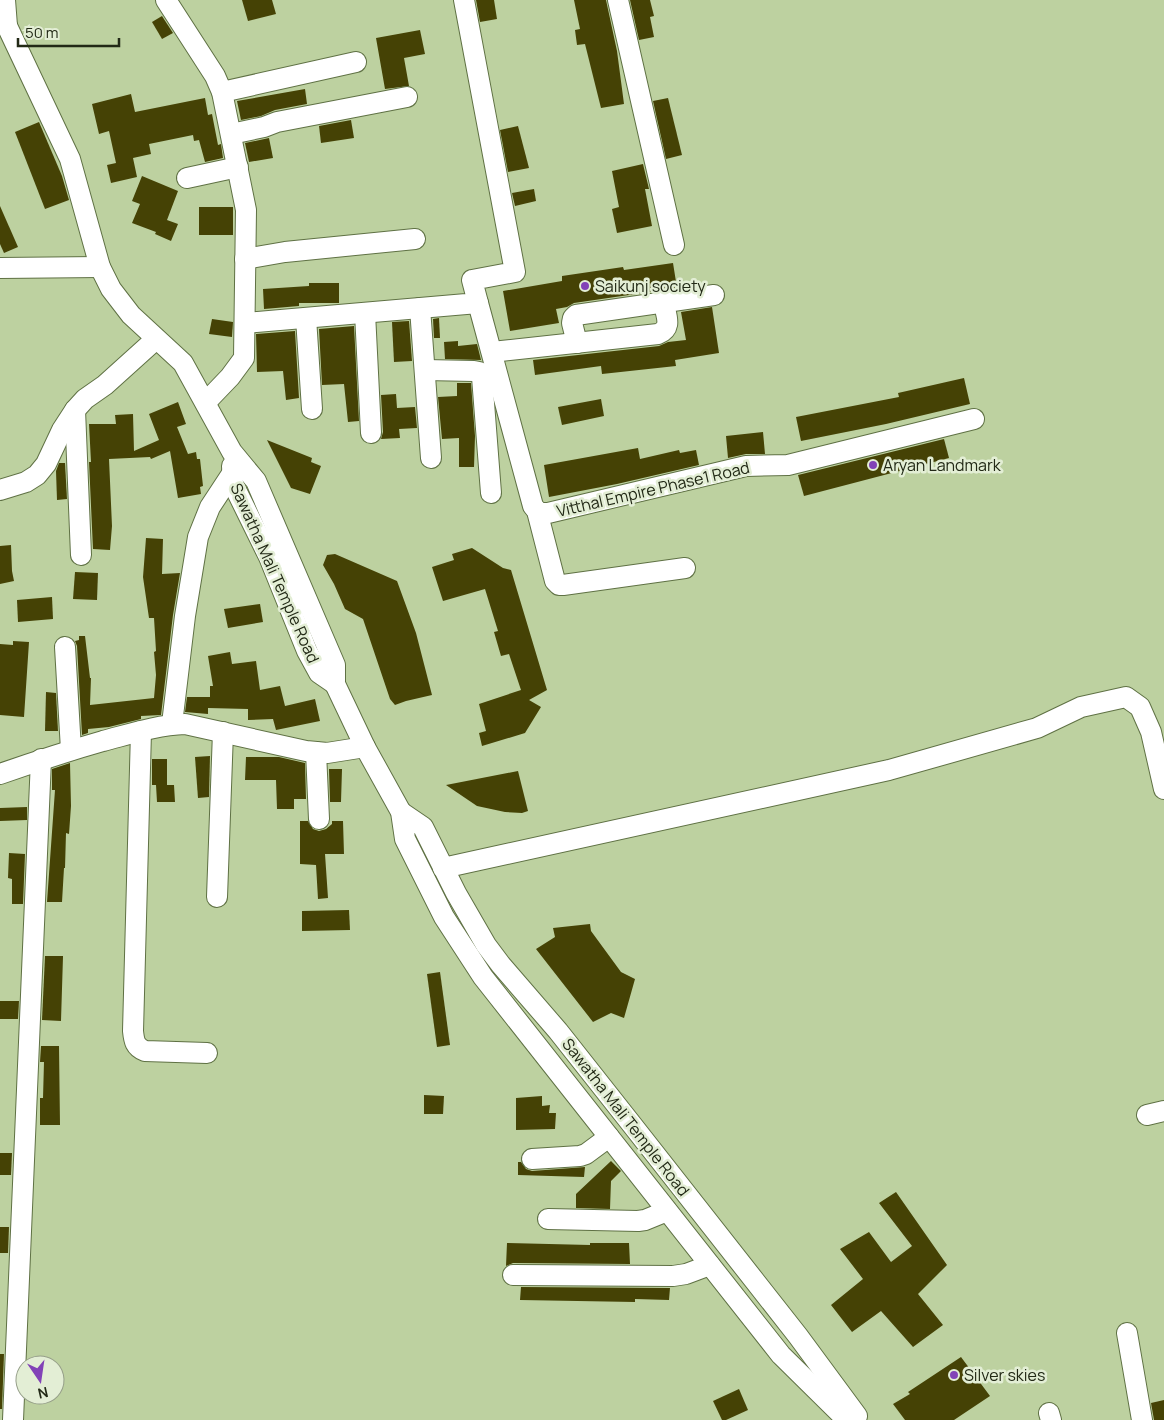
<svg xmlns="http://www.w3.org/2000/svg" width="1164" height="1420" font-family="Manrope,sans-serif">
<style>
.building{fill:#454205}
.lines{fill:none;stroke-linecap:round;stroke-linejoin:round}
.minor-casing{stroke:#5f7144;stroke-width:22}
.minor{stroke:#fff;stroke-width:20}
.poi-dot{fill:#8242b7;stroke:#e3eed5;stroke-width:2}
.labels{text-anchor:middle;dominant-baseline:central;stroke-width:5;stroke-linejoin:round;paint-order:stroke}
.poi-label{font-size:16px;fill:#222916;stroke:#e3eed5;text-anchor:start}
.street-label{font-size:16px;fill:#222916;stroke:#e3eed5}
</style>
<rect width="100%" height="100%" fill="#bdd1a0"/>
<g class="building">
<polygon points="242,0 272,0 276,14 248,21"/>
<polygon points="476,0 494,0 497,19 480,22"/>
<polygon points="574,0 606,0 617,51 624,104 601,108 585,44 577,45 575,30 580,29"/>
<polygon points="630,0 650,0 654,16 650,17 654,37 639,40"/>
<polygon points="162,16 173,33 162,39 152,22"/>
<polygon points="420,30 425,54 404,58 409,86 385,89 376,38"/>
<polygon points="305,89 307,104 275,110 261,116 241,120 237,101"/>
<polygon points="131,94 135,112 205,98 208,115 212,114 218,145 221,144 223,158 205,162 199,140 194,141 193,135 149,144 151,154 133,158 137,177 111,183 107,165 116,163 109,131 99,134 92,104"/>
<polygon points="668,98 682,155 666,159 653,101"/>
<polygon points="351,120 354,138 321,143 319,126"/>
<polygon points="39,122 62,176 69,200 45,209 15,132"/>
<polygon points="518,126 529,168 508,172 500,130"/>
<polygon points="269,138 273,158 249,162 245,143"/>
<polygon points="643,164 649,189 645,189 652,226 617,233 612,209 619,207 612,171"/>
<polygon points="142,176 178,191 167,220 178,224 171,241 155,234 156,232 132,223 140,204 132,201"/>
<polygon points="534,189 536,201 515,206 512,193"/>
<polygon points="0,206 18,247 4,253 0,244"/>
<rect x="199" y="207" width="34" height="28"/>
<polygon points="673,263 677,288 574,303 567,307 556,309 559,323 510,331 503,291 562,281 562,276 623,267 624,270"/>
<polygon points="309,283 339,283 339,303 299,303 299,306 264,309 263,289 309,286"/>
<polygon points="712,307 719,353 675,360 676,366 602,374 601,366 535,375 533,360 659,346 668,342 686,340 681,312"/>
<polygon points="439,318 440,338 434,338 433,319"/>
<polygon points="212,319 233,322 232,337 209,334"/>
<polygon points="409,321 412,361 394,362 392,322"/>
<polygon points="354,326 359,421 348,422 344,384 322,385 319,329"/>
<polygon points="295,331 299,398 286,400 283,371 257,372 256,334"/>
<polygon points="458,341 458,346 477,344 481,360 445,359 444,342"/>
<polygon points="964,378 970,404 886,424 801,441 796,417 899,397 898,393"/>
<polygon points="457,383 471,383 475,436 474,467 459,467 459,438 442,439 438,397 457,396"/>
<polygon points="396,394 397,408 415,407 417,428 399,429 400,438 381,439 383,432 381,395"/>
<polygon points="601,399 604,416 562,425 558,407"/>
<polygon points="178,402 186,424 177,427 188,454 196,452 197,459 200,459 203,486 200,487 201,494 178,498 170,451 151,459 150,457 109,459 112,526 110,550 93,549 89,462 91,462 89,424 116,424 115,415 133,414 134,451 159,440 149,414"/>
<polygon points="763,432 765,454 746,454 728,458 726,436"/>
<polygon points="944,439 949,458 804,496 798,475"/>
<polygon points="267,440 312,458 311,462 321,466 310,494 291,488"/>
<polygon points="638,448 640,459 679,450 680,453 696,450 699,465 617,484 549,497 544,465"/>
<polygon points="59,463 65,463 67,499 57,500 56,471"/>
<polygon points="146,538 163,539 162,574 180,573 173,615 161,715 141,716 141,719 109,727 88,729 88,733 82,735 77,646 75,641 79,640 79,636 85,636 90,678 91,678 90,705 154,698 156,675 154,652 156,651 154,618 149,618 143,577"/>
<polygon points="11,545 12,571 14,581 0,584 0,546"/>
<polygon points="472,548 503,568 511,570 547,690 529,700 541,707 525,733 482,746 479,733 486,731 479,704 521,690 509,654 501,656 494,632 498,631 485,589 443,601 432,567 454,560 452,554"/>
<polygon points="335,554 397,581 416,633 432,695 406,701 395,705 390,699 363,619 345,609 334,584 323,565 327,555"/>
<polygon points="75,572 98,573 97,600 73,599"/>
<polygon points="52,597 53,619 18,622 17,600"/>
<polygon points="260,604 263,622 228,628 224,609"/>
<polygon points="13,641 29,642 24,717 0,715 0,644 13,645"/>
<polygon points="230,652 232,664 256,661 260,690 280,686 285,706 315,699 320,721 276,730 273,719 248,720 248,709 208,708 208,714 185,712 187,697 210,697 210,686 213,686 208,656"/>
<polygon points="46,692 56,693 58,731 45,731"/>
<polygon points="210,756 209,797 198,798 195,757"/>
<polygon points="246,757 279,757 305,763 306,799 294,799 294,809 277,809 276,780 245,780"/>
<polygon points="152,759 167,759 167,785 174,785 175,802 157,802 156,785 152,785"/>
<polygon points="70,763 71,806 69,834 66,833 65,868 64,868 62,902 47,902 55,790 52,790 52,769"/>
<polygon points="329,769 342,769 341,802 330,802"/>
<polygon points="518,771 528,811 522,813 505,812 477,806 446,785"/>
<polygon points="27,807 27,820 0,821 0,808"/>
<polygon points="300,821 308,821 313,829 319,831 326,829 332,824 332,821 343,821 344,854 325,854 328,898 318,899 316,865 300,864"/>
<polygon points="9,853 25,854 23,904 12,904 12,879 8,878"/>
<polygon points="349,910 350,930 302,931 302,911"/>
<polygon points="590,924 591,931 621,972 635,979 624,1018 611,1013 593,1022 536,949 555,937 553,928"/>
<polygon points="45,956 63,956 61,1021 42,1020"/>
<polygon points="440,972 450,1045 437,1047 427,974"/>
<polygon points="0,1001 19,1001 18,1019 0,1019"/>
<polygon points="41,1046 59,1046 60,1125 40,1125 40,1098 43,1098 44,1062 40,1062"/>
<polygon points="424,1095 444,1096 443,1114 424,1114"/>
<polygon points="542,1096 542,1106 550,1105 549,1113 556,1113 555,1129 516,1130 516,1098"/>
<polygon points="0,1153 12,1153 11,1175 0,1175"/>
<polygon points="611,1161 621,1171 611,1181 610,1209 576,1208 576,1194"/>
<polygon points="518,1162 521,1162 526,1169 532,1171 585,1167 584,1177 518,1175"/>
<polygon points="896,1192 947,1265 918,1294 943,1325 913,1347 881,1311 852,1332 831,1305 863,1279 840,1249 869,1232 891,1262 912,1246 879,1203"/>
<polygon points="0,1227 9,1227 8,1253 0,1253"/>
<polygon points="507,1243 590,1245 590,1243 629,1243 630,1264 513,1263 506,1266"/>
<polygon points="521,1287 670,1288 669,1300 635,1299 635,1302 520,1300"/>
<polygon points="0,1354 4,1354 2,1409 0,1409"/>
<polygon points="961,1357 990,1396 954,1420 905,1420 893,1404 910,1394 908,1392"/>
<polygon points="739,1389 748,1410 726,1420 722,1420 713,1401"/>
<polygon points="1164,1400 1164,1420 1154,1420 1151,1403"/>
</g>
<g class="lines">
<defs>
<g id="minor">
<polyline points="5,0 7,26"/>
<polyline points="166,0 215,76 222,92 246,210 244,358 230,377 206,402"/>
<polyline points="618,0 674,245"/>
<polyline points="0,20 7,26 70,159 100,267 111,289 131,315 183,363 232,452 256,481 335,665 335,684 365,747 401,812 405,839 444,917 483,977 781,1355 847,1420"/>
<polyline points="222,92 356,62"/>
<polyline points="231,134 264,127 277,122 407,97"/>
<polyline points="187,178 238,167"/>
<polyline points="245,259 285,252 415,239"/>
<polyline points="0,268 100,267"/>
<polyline points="478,303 533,506 537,511 555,581 559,585 563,585 685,568"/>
<polyline points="420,308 431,458"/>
<polyline points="365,313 371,433"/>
<polyline points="306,318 312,409"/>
<polyline points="245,323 478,303 472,280 515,272 464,0"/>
<polyline points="577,343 572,323 573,318 576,315 714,295"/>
<path d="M492,352L658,334C673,328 666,316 664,304"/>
<polyline points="425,370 474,371 479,372 482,377 491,493"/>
<polyline points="75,410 81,555"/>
<polyline points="232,466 233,484 269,557 307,651 319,673 335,684"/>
<polyline points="0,490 26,482 37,475 46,464 62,430 75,410 85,399 105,385 156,339"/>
<polyline points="537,511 541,513 548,513 746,466 788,465 974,419"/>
<polyline points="65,647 71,750"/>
<polyline points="172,724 185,616 198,537 210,507 233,472"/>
<path d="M141,731L133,1031C134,1041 135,1047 145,1051L207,1053"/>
<polyline points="316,752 319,819"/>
<path d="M0,774C34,762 68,751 103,741C130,734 157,725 185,724L306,751L327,753L365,747"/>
<polyline points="401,812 423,827 456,893 486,945 501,965 558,1031 633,1126 798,1336 857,1416"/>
<polyline points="443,868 889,770 1037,728 1081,707 1126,697 1140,707 1151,732 1164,789"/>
<polyline points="217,897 223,732"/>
<polyline points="1147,1115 1164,1111"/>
<polyline points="532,1159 580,1156 586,1154 609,1137"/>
<polyline points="548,1219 638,1221 645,1220 667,1211"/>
<polyline points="513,1275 673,1276 686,1274 710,1265"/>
<polyline points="1127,1333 1142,1420"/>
<polyline points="1049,1413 1051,1420"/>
<polyline points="13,1420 41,759"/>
</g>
</defs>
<use href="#minor" class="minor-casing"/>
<use href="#minor" class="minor"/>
</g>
<g class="poi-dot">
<circle cx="585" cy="286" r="5"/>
<circle cx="873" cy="465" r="5"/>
<circle cx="954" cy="1375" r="5"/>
</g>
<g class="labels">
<g class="poi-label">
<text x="595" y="286">Saikunj society</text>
<text x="883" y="465">Aryan Landmark</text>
<text x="964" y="1375">Silver skies</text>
</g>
<g class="street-label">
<text transform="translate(653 489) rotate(-13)">Vitthal Empire Phase1 Road</text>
<text transform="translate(275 573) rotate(66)">Sawatha Mali Temple Road</text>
<text transform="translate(626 1117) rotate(52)">Sawatha Mali Temple Road</text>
</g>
</g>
<g transform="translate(40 1380) rotate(167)"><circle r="24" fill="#e3eed5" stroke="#969f89"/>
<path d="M0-4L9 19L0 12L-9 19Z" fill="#8242b7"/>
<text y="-8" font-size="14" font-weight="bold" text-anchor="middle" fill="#222916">N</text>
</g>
<path d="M18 38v8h101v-8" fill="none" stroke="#222916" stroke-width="2.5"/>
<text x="25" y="38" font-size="15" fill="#222916" stroke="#e3eed5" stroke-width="4" paint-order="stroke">50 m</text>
</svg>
